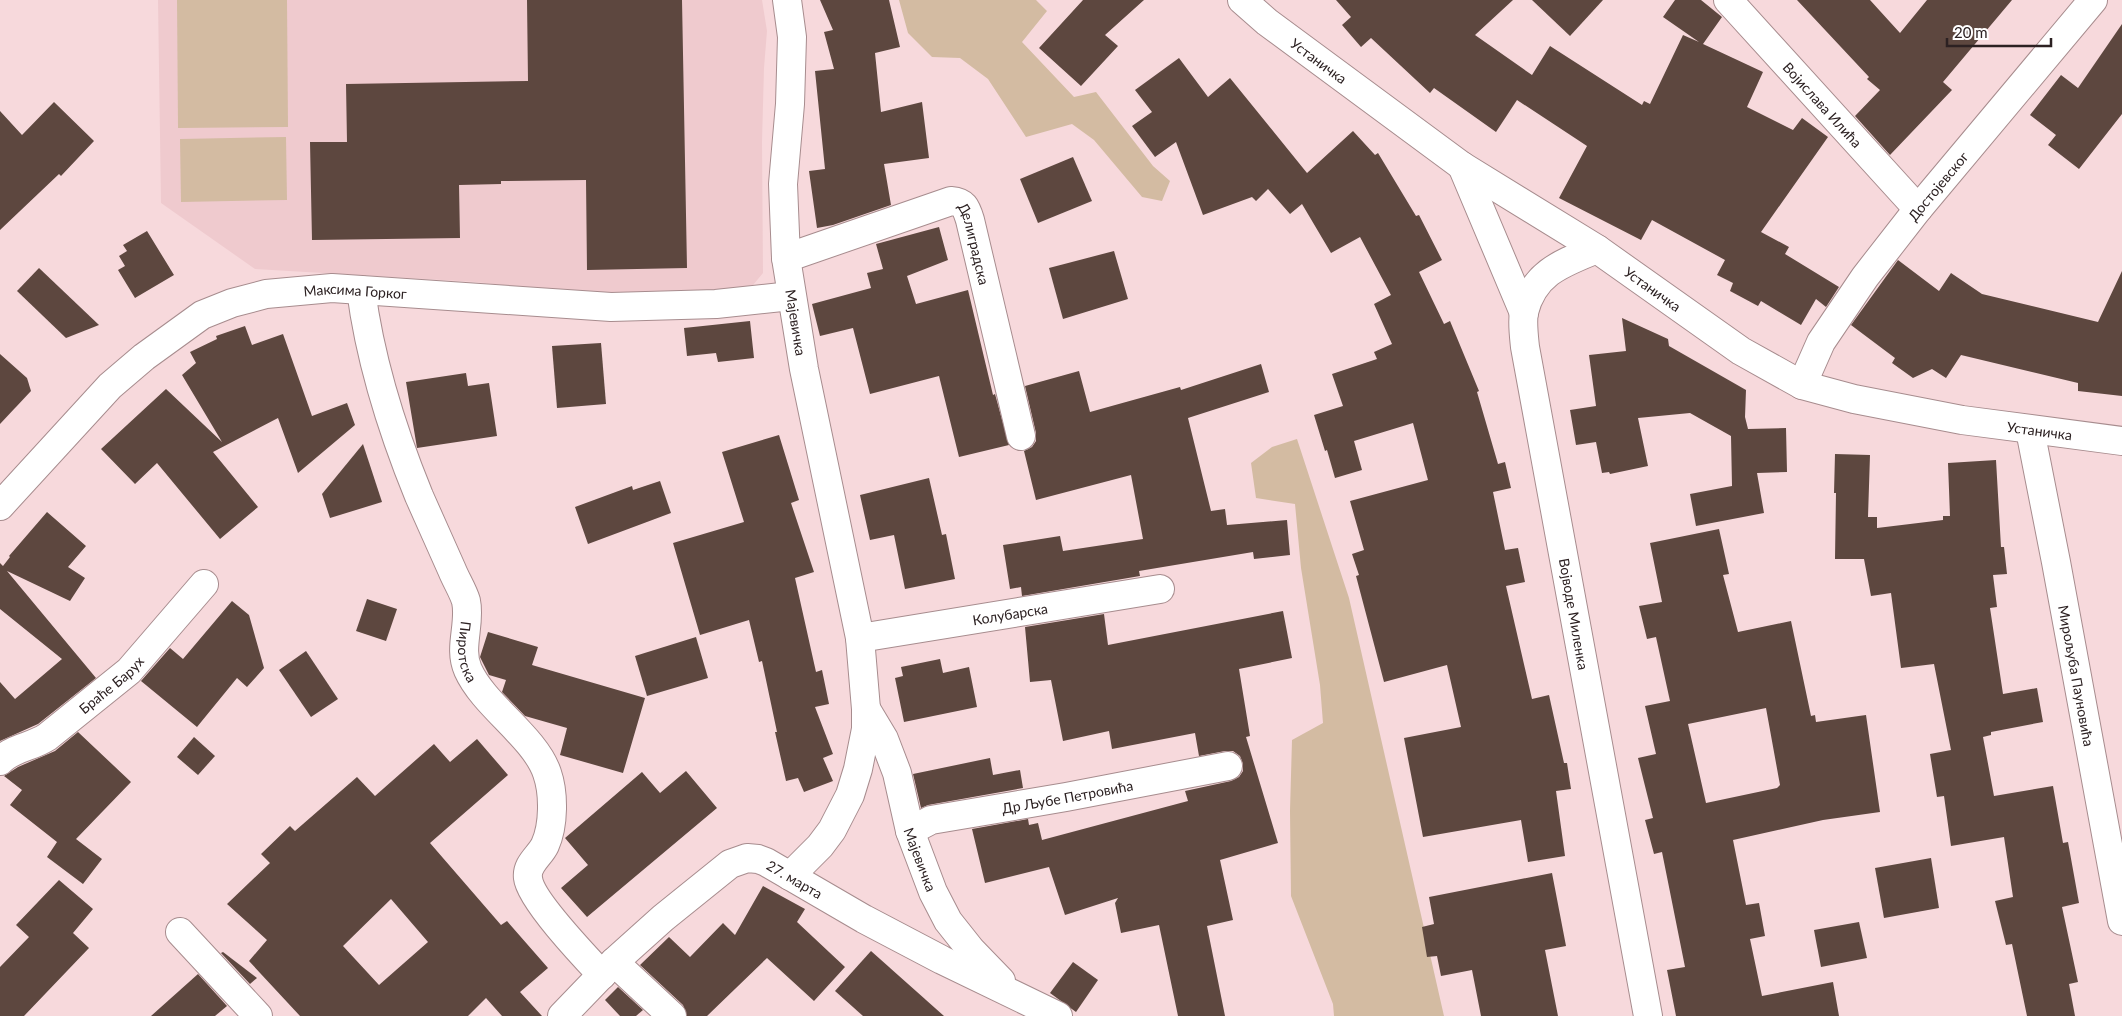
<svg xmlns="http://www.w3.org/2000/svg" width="2122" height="1016" font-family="Lato,sans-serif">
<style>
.built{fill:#efcace}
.green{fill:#d3bba2}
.building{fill:#5d473f;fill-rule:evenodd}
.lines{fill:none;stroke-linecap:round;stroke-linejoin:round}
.minor-casing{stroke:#a78c8e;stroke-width:30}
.tertiary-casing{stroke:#a78c8e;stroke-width:30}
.minor{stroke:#fff;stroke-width:28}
.tertiary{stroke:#fff;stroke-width:28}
.labels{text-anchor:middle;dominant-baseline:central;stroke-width:5;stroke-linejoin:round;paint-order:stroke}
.street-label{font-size:14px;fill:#2c2122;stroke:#fff}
</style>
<rect width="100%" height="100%" fill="#f7d9dc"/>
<polygon class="built" points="158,0 762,0 767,31 764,68 762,142 763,273 753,285 710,294 604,296 476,282 255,269 161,203"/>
<g class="green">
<polygon points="177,0 287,0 288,127 178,128"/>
<polygon points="899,0 1036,0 1047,11 1022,42 1074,97 1096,92 1153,166 1170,181 1162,201 1142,197 1094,140 1072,124 1026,137 988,79 960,58 932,57 908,33"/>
<polygon points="286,137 287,200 181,202 180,139"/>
<polygon points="1297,439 1349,598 1444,1016 1334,1016 1333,1004 1291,896 1290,811 1292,740 1323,723 1320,685 1301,568 1295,504 1256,498 1251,463 1272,447"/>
</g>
<g class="building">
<polygon points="527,0 682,0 687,268 587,270 586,180 501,181 501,184 459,185 460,238 312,240 310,142 347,142 346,84 528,81"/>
<polygon points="820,0 889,0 900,47 875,53 881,112 922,102 929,158 884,164 891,205 833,225 817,228 809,171 825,169 815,71 834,69 824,32 833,30"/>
<polygon points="1083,0 1144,0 1105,35 1118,46 1081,86 1039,48"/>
<polygon points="1336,0 1513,0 1475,35 1532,75 1550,46 1642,105 1644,101 1650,104 1683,35 1699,42 1663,17 1675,0 1701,0 1722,17 1703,44 1763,72 1747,107 1793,130 1802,118 1828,137 1761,232 1789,247 1785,254 1839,287 1826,307 1816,299 1801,325 1761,301 1758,306 1730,291 1733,283 1717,275 1725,260 1652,220 1641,240 1559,198 1587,146 1517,100 1496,132 1434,88 1430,93 1371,38 1361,47 1342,25 1351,17"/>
<polygon points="1532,0 1603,0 1570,36"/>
<polygon points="1797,0 1870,0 1900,33 1927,0 2012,0 1943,82 1952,90 1890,155 1855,116 1880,90 1867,79 1869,77"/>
<polygon points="2122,24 2122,114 2079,169 2048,145 2056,135 2030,115 2061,75 2078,88"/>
<polygon points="1179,58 1208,97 1230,78 1307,173 1353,131 1375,155 1378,153 1416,216 1419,215 1442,260 1419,272 1444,324 1450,321 1479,391 1477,392 1498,464 1505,462 1511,488 1493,492 1505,550 1518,548 1525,582 1506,586 1532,699 1549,695 1564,763 1567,763 1571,789 1556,791 1565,856 1528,862 1521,820 1423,837 1404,738 1461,727 1447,665 1384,682 1356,576 1359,575 1352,554 1364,550 1350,501 1428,480 1413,423 1354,441 1362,470 1335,478 1327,450 1325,451 1314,415 1343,406 1332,374 1377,359 1374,352 1392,344 1374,304 1391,295 1360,237 1331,253 1302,204 1290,214 1268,189 1256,201 1252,197 1203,215 1176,142 1155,157 1132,126 1152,112 1135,90"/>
<polygon points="54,102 94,141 61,176 59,174 0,230 0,111 22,135"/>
<polygon points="1073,157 1092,201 1038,223 1020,179"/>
<polygon points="939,227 948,260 907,276 916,304 968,290 993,395 995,394 1009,445 959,457 939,376 870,394 853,328 820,336 812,304 871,288 867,273 883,269 876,244"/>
<polygon points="147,231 174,275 135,298 118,270 125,266 119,256 127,251 123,245"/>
<polygon points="1114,251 1128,299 1063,319 1049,268"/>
<polygon points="1898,260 1939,291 1951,273 1982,294 2098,322 2122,271 2122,396 2078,391 2078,383 1961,355 1946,378 1932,369 1913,378 1892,363 1895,358 1851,325"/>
<polygon points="39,268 99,325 66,338 17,291"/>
<polygon points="1622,318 1668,339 1669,346 1746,390 1745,417 1748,429 1786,428 1787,472 1757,473 1764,513 1696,526 1690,494 1732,486 1731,436 1690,413 1638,418 1648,466 1610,474 1609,472 1602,473 1596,442 1576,445 1570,410 1596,406 1589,355 1626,351"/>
<polygon points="750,321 754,358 718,362 716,353 687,356 684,328"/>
<polygon points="245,326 252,345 283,334 312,416 347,403 355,425 298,473 278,418 213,452 258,507 220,539 157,463 135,484 101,449 166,389 222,442 182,375 196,363 190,352 217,339 216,336"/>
<polygon points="601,343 606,404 557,408 552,346"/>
<polygon points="0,354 27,378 31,391 0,424"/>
<polygon points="1261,364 1269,392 1188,418 1211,511 1225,509 1227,525 1287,520 1290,555 1254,559 1253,552 1139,571 1140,576 1022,596 1021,587 1010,589 1003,545 1060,536 1063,551 1143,539 1131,475 1036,500 1024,451 1032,447 1036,441 1036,433 1025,386 1079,371 1090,412 1180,387 1181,390"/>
<polygon points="466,373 468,386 489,383 497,436 417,448 406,382"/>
<polygon points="779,435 799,500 791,503 814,572 795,578 816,672 822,670 829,704 815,707 833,754 823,758 833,781 804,792 798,778 786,781 775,732 777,732 762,661 759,662 749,620 700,635 673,543 744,522 722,452"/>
<polygon points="363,444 382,502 330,518 322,494"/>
<polygon points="1835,454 1870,455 1868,517 1877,517 1877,528 1943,520 1943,516 1950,516 1948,463 1996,460 2001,547 2004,547 2007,574 1993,575 1997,607 1990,608 2003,694 2037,688 2043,722 1991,732 1991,735 1983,737 1994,796 2053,786 2063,843 2068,842 2079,903 2062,907 2078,982 2069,984 2075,1016 2027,1016 2012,944 2006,945 1995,901 2013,897 2004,837 1951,846 1944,796 1937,797 1930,754 1951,750 1934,664 1901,668 1891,593 1871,596 1864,559 1835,559 1836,493 1834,493"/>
<polygon points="929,478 942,535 946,534 955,579 905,589 894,535 870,540 860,495"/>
<polygon points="660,481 671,513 588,544 575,507 632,486 633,490"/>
<polygon points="47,512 86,546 68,567 85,578 70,601 7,571 96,678 38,724 0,741 0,682 15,699 62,659 0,609 0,563 3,566 10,557 9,556"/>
<path d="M1719,529L1729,574L1723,575L1738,632L1791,621L1811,716L1815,715L1816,722L1866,715L1880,812L1823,820L1733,840L1746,905L1759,903L1765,936L1750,939L1762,996L1833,982L1839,1016H1676L1667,970L1685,967L1662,852L1654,854L1645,820L1653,818L1638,758L1656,754L1645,706L1670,701L1656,637L1647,639L1639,606L1662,602L1650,543ZM1766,708L1780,785L1777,788L1706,803L1688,724Z"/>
<polygon points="367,599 397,609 386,641 356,631"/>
<polygon points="232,601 249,615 264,668 247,687 237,678 197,727 141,681 170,648 183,659"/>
<polygon points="1283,611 1292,658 1239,669 1250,736 1246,737 1278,843 1220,860 1233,920 1207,926 1225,1016 1178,1016 1159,925 1121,933 1115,903 1118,898 1065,915 1049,867 985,883 972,829 1028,819 1029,825 1038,823 1042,840 1188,801 1185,791 1231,781 1239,777 1243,771 1243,764 1240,756 1233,751 1225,751 1199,756 1195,733 1112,749 1109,731 1063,741 1051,680 1030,682 1025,627 1104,614 1108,645"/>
<polygon points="488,632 538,647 532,665 645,698 623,773 560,755 567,728 525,716 502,692 506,680 489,675 480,657"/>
<polygon points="696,637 708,678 647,696 635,656"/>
<polygon points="306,651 338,699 311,717 279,670"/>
<polygon points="940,659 943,673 969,667 977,707 904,722 895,678 903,676 901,667"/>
<polygon points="78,732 131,782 76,839 102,859 83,884 47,857 57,842 10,805 22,790 4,776 18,767 55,751"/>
<polygon points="194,737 215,756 198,775 177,757"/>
<path d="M477,739L508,775L430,843L501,925L507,921L548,968L520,992L542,1016H502L486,998L468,1016H300L249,961L267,940L227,904L270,863L261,854L290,826L295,831L357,777L375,796L434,744L450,762ZM391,899L428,942L379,985L343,946Z"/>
<polygon points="990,758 993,775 1020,770 1023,788 928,805 921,808 913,774"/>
<polygon points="686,771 717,808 587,917 561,888 588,865 565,838 642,772 660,793"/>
<polygon points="1931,858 1939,908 1884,918 1875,868"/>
<polygon points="1552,873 1566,946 1545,950 1558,1016 1481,1016 1472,970 1441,976 1437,956 1427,957 1422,927 1434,924 1429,897"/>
<polygon points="59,880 93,909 73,933 89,948 24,1016 0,1016 0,967 29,937 16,925"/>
<polygon points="763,886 805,909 797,922 845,967 814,1001 767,958 707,1016 687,1016 683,1005 640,965 669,937 690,957 723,923 735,935"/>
<polygon points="1859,922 1867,958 1821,967 1814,930"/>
<polygon points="871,951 944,1016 863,1016 835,991"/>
<polygon points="223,952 257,978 250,984 221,953"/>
<polygon points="1073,962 1098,980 1076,1012 1050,993"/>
<polygon points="198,974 227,1006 215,1016 151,1016"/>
<polygon points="618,987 643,1010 636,1016 620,1016 605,1000"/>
</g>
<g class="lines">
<defs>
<g id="minor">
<path id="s1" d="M787,0L792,37L790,104L783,184L786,258L804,369L860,638L866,709V729L858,769L850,795L832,830L820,846L790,876"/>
<path id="s2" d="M1242,0L1267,22L1462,166L1597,249"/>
<path id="s3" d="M1728,0L1918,209"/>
<polyline points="1462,166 1524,313"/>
<path id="s4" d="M786,258L951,201C964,202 966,207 970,220L1021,436"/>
<path id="s5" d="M361,290C370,360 392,430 419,496C430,521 441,545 452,570C456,580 463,591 466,601C471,624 458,648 468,670C484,706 535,737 547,773C554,793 554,825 545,845C540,856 526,864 528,878C530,899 586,958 602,975"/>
<path id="s6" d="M1802,385L1821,342L1865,277L1918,209L2093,0"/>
<path id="s7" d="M2030,430L2056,562L2122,921"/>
<path id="s8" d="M0,506L110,386L144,357L202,315L232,303L266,294L332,288L611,307L716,304L791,296"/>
<path id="s9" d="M860,638L1160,589"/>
<path id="s10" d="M866,709L884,739L897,773L910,831L933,892L948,921L971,950L1001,981"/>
<path id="s11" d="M0,761C12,748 32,747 47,737L129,671L204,584"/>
<path id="s12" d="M910,831L931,820L1066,797L1228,766"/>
<polyline points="180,932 258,1016"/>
<polyline points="614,962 672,1016"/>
<path id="s13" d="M562,1016L614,962L663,918L730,864L747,858L758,859L766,862L864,919L942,960L1058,1016"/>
</g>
<g id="tertiary">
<path id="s14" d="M1648,1016L1525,347C1524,337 1522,322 1524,312C1534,272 1563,263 1597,249L1741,351L1802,385L1854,399L1962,420L2122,441"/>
</g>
</defs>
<use href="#minor" class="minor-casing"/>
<use href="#tertiary" class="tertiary-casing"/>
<use href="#minor" class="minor"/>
<use href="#tertiary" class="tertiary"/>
</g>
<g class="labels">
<g class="street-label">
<text stroke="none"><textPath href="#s2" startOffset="98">Устаничка</textPath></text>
<text stroke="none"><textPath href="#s3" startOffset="141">Војислава Илића</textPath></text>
<text stroke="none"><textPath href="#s6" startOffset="242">Достојевског</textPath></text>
<text stroke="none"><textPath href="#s4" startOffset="228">Делиградска</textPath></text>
<text stroke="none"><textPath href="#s14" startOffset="885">Устаничка</textPath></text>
<text stroke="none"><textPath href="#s8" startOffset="436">Максима Горког</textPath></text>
<text stroke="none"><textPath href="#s1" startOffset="324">Мајевичка</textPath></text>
<text stroke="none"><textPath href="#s14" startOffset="1305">Устаничка</textPath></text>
<text stroke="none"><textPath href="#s9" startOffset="152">Колубарска</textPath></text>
<text transform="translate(1574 614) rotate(80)">Војводе Миленка</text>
<text stroke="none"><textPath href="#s5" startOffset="381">Пиротска</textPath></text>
<text stroke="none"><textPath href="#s7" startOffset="250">Мирољуба Пауновића</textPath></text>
<text stroke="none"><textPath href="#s11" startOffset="136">Браће Барух</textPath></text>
<text stroke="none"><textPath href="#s12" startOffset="162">Др Љубе Петровића</textPath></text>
<text stroke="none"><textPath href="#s10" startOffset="161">Мајевичка</textPath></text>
<text stroke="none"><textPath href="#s13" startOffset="298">27. марта</textPath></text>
</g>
</g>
<path d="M1947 38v8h104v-8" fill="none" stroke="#2c2122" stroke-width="2.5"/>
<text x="1954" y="38" font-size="15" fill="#2c2122" stroke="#ffffff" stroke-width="4" paint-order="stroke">20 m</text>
</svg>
